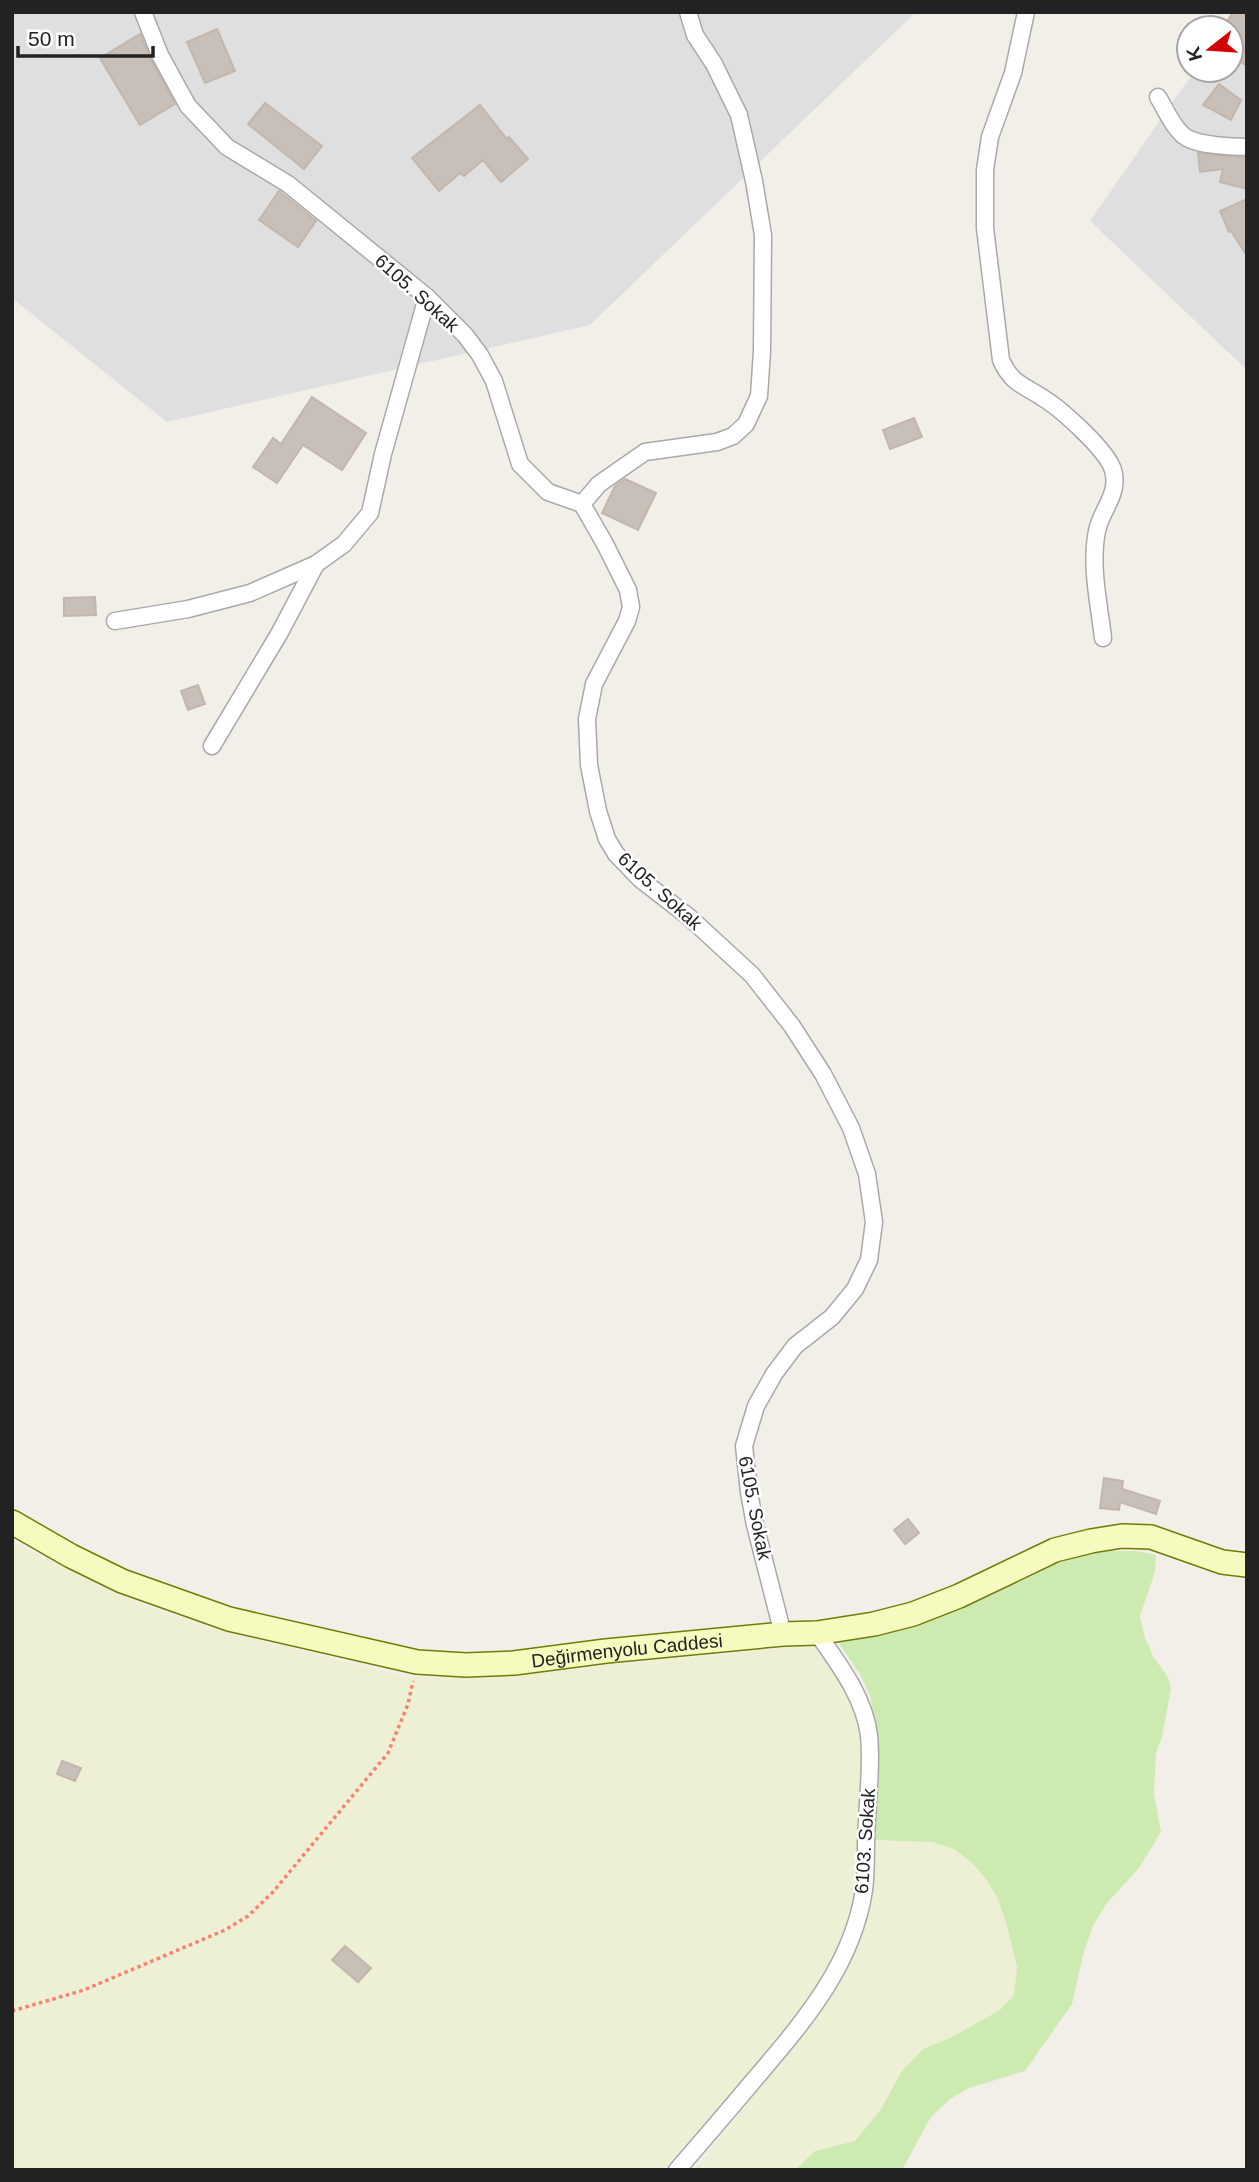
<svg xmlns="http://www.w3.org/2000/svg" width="1259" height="2182" font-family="Helvetica,sans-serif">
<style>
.residential{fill:#e0dfdf}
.farmland{fill:#eef0d5}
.grass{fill:#cdebb0}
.building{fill:#c7bfb8;stroke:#c4b6ab;stroke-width:2}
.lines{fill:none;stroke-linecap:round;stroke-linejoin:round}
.street-casing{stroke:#a9a9a9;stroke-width:19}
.secondary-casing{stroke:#707d05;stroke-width:26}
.path{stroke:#fa8072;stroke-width:3.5;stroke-dasharray:3.5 3.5;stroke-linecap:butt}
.street{stroke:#fff;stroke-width:16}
.secondary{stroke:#f7fabf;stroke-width:23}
.labels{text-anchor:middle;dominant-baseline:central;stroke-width:5;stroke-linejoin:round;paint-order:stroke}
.street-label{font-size:19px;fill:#222;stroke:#fff}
</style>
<rect width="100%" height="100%" fill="#f2efe9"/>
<g class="residential">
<polygon points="12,12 916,12 590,325 167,422 12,298"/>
<polygon points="1247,12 1247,370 1090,221 1195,70 1231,70 1231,28"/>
</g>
<g class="farmland">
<polygon points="12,1541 139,1603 208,1627 404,1676 434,1677 580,1668 812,1645 829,1664 845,1690 861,1733 863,1757 857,1879 853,1906 836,1957 798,2020 662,2170 12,2170"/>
<polygon points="875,1840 932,1842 954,1849 971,1862 986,1879 998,1899 1007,1926 1017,1967 1014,1995 1000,2010 952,2037 923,2049 881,2109 855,2141 815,2151 795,2170 694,2170 830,2000 851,1963 868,1911 875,1871"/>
</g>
<polygon class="grass" points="1109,1551 1135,1551 1156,1555 1155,1572 1140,1616 1145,1638 1154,1658 1168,1677 1171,1689 1162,1737 1156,1753 1154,1794 1161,1832 1139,1868 1107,1903 1094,1924 1084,1951 1072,2004 1025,2071 969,2088 950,2099 931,2117 902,2170 795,2170 815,2151 855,2141 881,2109 902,2071 923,2049 952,2037 1000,2010 1014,1995 1017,1967 1007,1926 998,1899 986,1879 971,1862 954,1849 932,1842 875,1840 877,1742 875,1721 870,1696 860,1674 838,1642 898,1630 937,1618 1046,1567 1085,1555"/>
<g class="building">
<polygon points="1233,12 1247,12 1247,66 1231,56 1231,28 1223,28"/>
<polygon points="217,29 235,71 205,83 187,42"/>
<polygon points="140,34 151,60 175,104 140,125 100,58"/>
<polygon points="1219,84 1241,100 1231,120 1203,105"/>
<polygon points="265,103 322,146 304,169 248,124"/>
<polygon points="480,105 507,139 509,137 528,159 501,182 483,160 464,176 460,173 439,191 412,158"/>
<polygon points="1198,153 1247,158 1247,189 1220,182 1223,169 1200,172"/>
<polygon points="279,191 316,221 298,247 259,220"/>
<polygon points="1247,199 1247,256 1231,231 1229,232 1220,211"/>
<polygon points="312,397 366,433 342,470 303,445 277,483 253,467 273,438 281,444"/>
<polygon points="914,418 922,437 890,449 883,430"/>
<polygon points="625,479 656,493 638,530 602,513 615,486"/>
<polygon points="95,597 96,615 64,616 64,598"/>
<polygon points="198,685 205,704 188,710 181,691"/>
<polygon points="1104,1478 1123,1481 1122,1489 1160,1501 1156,1514 1120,1502 1119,1510 1100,1508"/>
<polygon points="908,1519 919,1533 905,1544 894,1530"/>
<polygon points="62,1761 81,1768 75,1781 57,1774"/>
<polygon points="345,1946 371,1968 358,1982 332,1960"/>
</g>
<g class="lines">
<defs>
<g id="street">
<polyline points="143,12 160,55 188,106 227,147 288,184 427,297 465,335 480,355 494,381 520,464 548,492 582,504 605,544 628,590 631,607 627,621 594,684 587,719 589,765 598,811 607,839 616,854 640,879 689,917 752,975 792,1026 823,1074 851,1128 867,1174 874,1222 869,1260 855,1289 832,1317 795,1346 774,1374 756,1406 744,1446 749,1492 755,1525 783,1634"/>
<path d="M1026,12L1013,73L990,137L985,170V228L1001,360C1012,384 1022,384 1043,398C1061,409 1107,450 1113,470C1120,494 1101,510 1097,531C1090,566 1099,603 1103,638"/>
<path d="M1158,97C1166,110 1174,130 1187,138C1199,145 1232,147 1247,147"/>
<polyline points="582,504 599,484 645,452 717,442 733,436 746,424 759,396 762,351 763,235 754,181 739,115 714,64 695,35 688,12"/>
<polyline points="115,621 188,609 250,593 316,564"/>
<polyline points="212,746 279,634 316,564 344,544 370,513 383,454 427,297"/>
<path d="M677,2170C705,2138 733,2105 760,2073C806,2019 853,1963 864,1890C867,1868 865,1844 867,1821C868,1793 872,1764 869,1736C865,1698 838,1663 817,1633"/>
</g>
<g id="secondary">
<path id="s1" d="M12,1522L71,1556L122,1581L229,1619L417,1662L466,1665L514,1663L606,1651L783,1634L817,1633L874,1624L913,1614L959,1596L1055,1550L1091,1541L1122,1536L1151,1537L1222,1562L1247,1565"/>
</g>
</defs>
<use href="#street" class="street-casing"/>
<use href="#secondary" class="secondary-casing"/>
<polyline class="path" points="12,2011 84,1990 225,1930 248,1916 273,1892 388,1753 408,1704 413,1681"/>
<use href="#street" class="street"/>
<use href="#secondary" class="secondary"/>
</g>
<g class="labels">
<g class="street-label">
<text transform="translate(417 293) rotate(42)">6105. Sokak</text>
<text transform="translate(660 891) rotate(42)">6105. Sokak</text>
<text transform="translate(755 1508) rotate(79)">6105. Sokak</text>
<text stroke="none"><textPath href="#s1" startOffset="642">Değirmenyolu Caddesi</textPath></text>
<text transform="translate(865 1841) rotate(-86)">6103. Sokak</text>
</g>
</g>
<rect width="1259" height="2182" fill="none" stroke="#222222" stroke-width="28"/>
<g transform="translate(1210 49) rotate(253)"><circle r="33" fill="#ffffff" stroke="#a7a7a7" stroke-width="2"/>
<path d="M0-5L12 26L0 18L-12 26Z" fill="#d40000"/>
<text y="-10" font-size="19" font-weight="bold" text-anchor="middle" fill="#222222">K</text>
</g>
<path d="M18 46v10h135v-10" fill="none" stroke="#222222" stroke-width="3.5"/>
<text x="28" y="46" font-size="21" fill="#222222" stroke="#ffffff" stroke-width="5" paint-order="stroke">50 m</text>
</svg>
